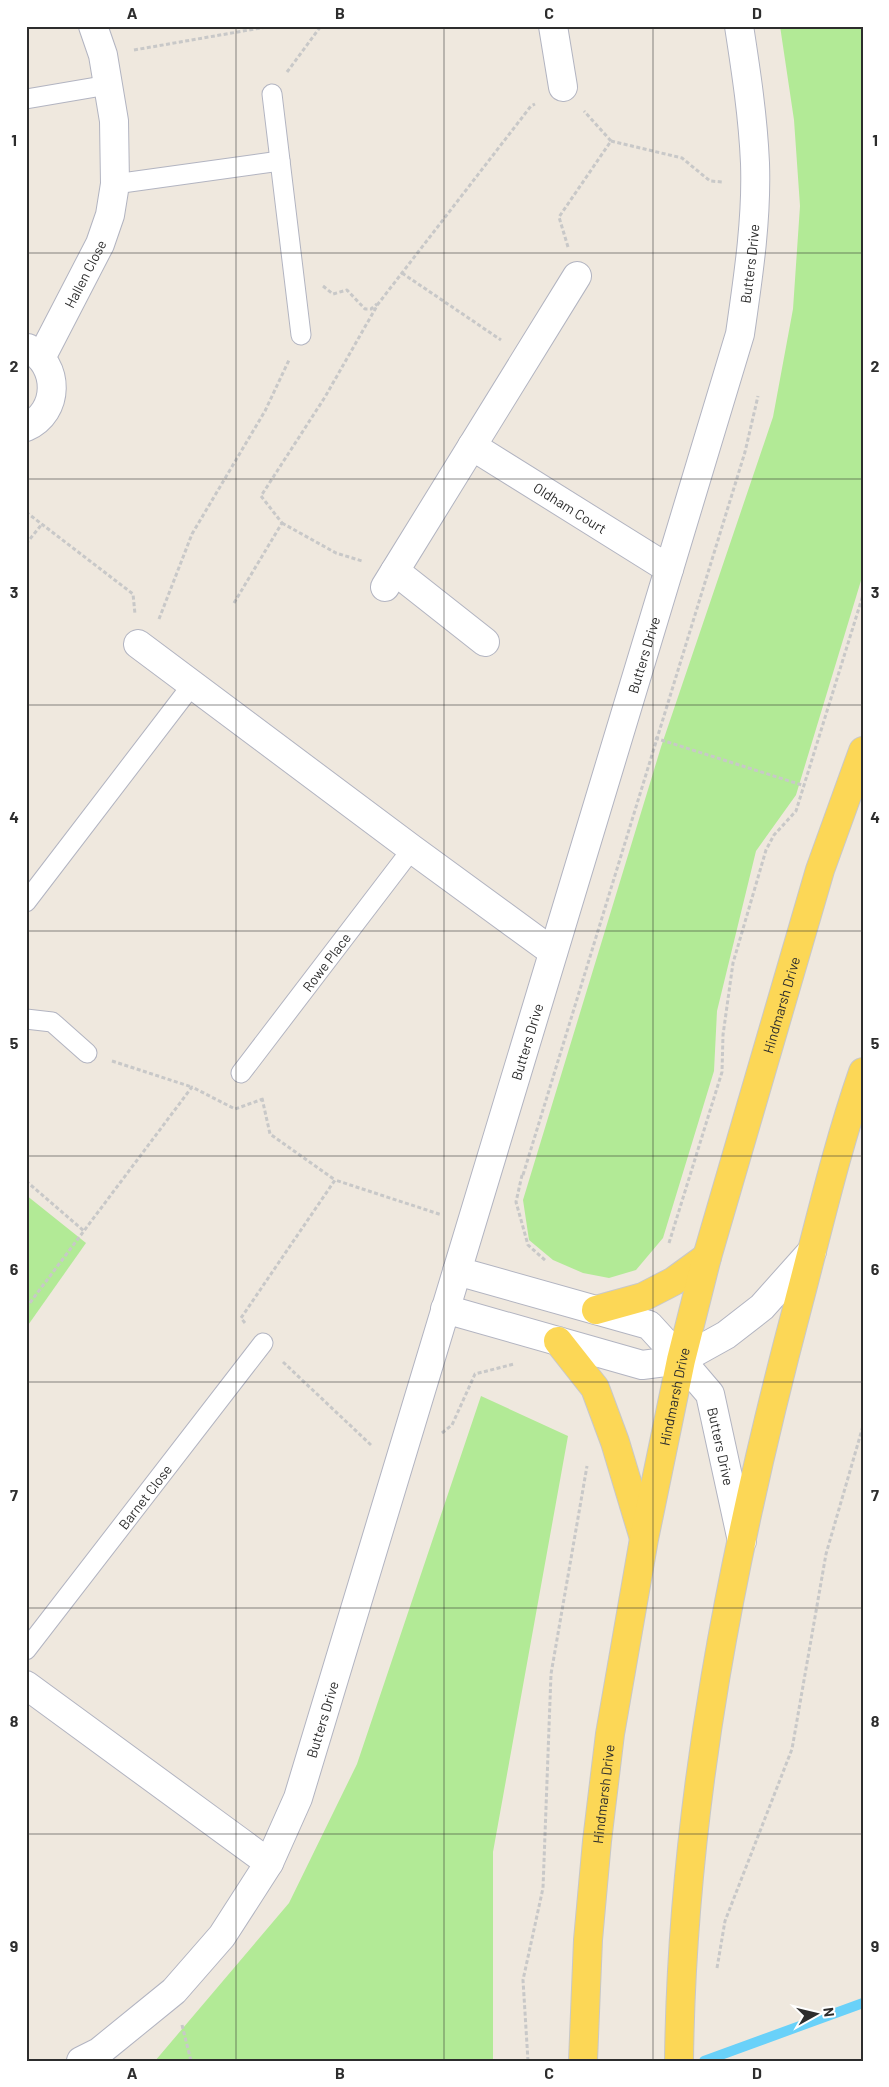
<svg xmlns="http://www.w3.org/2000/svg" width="889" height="2087" font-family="Barlow,sans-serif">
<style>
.green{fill:#b2ea96}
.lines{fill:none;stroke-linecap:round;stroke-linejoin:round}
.stream{stroke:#69d1f9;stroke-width:10}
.service-casing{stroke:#b2b4c1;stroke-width:21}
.minor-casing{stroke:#b2b4c1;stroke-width:30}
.primary-casing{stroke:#c8c8c8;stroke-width:30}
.path{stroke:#c8c8c8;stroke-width:3;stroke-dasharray:4 2.5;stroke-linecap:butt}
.service{stroke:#fff;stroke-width:19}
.minor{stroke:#fff;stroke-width:28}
.primary{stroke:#fcd756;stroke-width:28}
.grid{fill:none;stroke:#2d2d2d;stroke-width:1;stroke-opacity:0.55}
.labels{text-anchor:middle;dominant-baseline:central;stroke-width:4;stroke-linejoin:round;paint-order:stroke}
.street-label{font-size:14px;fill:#2d2d2d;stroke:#fff}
.neatline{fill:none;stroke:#2d2d2d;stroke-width:2}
.grid-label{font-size:16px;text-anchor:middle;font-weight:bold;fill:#2d2d2d}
</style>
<rect width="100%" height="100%" fill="#efe8de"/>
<g class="green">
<polygon points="780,26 863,26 863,574 796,795 756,851 717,1011 714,1071 663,1238 636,1270 609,1278 583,1273 553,1260 529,1240 523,1200 661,747 773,417 793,309 800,206 794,120"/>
<polygon points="26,1195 86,1243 26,1328"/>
<polygon points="481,1396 568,1436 493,1852 493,2061 155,2061 289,1903 357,1764"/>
</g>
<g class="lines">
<polyline class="stream" points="704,2061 863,2003"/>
<defs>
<g id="service">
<polyline points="272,94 301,335"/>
<polyline points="26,99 108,85"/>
<polyline points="115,184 280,161"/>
<polyline points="26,902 192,685"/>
<polyline points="26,1019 52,1022 87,1053"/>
<path id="s1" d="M241,1073L412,849"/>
<path id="s2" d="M26,1650L263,1343"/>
</g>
<g id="minor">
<polyline points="553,26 563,87"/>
<path id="s3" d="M41,358L100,244L110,215L115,184L114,121L103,55L93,26"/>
<path d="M26,427C60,412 60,365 28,348"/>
<path id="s4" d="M472,446L669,569"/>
<polyline points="395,571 485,642"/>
<polyline points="385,587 577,276"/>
<polyline points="138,644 412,849 553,952"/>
<path id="s5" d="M457,1271L649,1325L681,1360L710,1394L742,1541"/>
<polyline points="445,1309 642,1365 681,1360 726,1335 762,1307 812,1251"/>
<polyline points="26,1685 269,1863"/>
<path id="s6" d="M81,2061L99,2052L174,1991L222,1936L269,1863L298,1798L740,334C748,278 757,220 755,163C753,117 746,71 739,26"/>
</g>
<g id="primary">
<polyline points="596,1310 643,1297 674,1281 707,1257"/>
<polyline points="558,1341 595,1388 615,1442 643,1535"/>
<path id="s7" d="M583,2061L588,1940L597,1841L610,1734L644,1539L681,1360L707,1257L820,870L863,751"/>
<path d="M679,2061C682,1804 733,1549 799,1301C819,1225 837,1147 863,1072"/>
</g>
</defs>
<use href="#service" class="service-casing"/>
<use href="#minor" class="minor-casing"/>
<use href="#primary" class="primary-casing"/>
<g class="path">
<polyline points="134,50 272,26"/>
<polyline points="287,72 321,26"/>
<polyline points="611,141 682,158 710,181 723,182"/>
<polyline points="568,247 559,217 611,141 584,111"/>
<polyline points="402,273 501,340"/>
<polyline points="323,286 333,294 347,290 365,309 371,309 377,304"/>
<polyline points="26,512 133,594 135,614"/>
<polyline points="282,523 336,553 362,561"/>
<polyline points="26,544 42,524"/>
<polyline points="234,603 282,523 261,496 325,397 378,304 531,106 535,104"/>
<polyline points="159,619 192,534 265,411 289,360"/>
<polyline points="655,738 805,786"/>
<polyline points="112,1061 192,1087"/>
<polyline points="262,1098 270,1134 335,1180"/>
<polyline points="522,1175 516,1202 528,1245 546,1261"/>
<polyline points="523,1175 745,452 758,396"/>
<polyline points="26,1181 84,1231"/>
<polyline points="669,1243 722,1072 723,1035 733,963 766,850 774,835 796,811 863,595"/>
<polyline points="26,1308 192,1087 235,1109 263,1099"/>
<polyline points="245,1323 241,1318 335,1180 442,1215"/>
<polyline points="283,1362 371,1445"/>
<polyline points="442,1433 452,1425 475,1374 514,1364"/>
<polyline points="717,1968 725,1921 792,1749 826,1554 863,1426"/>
<polyline points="182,2025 191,2061"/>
<polyline points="528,2061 523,1980 543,1888 551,1674 587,1466"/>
</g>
<use href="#service" class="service"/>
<use href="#minor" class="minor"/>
<use href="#primary" class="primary"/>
</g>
<path class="grid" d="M236,26V2061M444,26V2061M653,26V2061M26,253H863M26,479H863M26,705H863M26,931H863M26,1156H863M26,1382H863M26,1608H863M26,1834H863"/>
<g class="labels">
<g class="street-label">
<text stroke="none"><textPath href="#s6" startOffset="1948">Butters Drive</textPath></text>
<text stroke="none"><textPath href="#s3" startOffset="95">Hallen Close</textPath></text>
<text stroke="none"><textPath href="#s4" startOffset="116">Oldham Court</textPath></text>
<text stroke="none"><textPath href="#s6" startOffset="1542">Butters Drive</textPath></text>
<text stroke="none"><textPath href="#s1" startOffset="140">Rowe Place</textPath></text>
<text stroke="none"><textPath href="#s7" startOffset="1078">Hindmarsh Drive</textPath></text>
<text stroke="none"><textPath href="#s6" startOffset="1138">Butters Drive</textPath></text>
<text stroke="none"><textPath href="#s7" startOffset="672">Hindmarsh Drive</textPath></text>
<text stroke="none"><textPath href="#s5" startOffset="345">Butters Drive</textPath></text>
<text stroke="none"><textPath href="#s2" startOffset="194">Barnet Close</textPath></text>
<text stroke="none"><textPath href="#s6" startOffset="430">Butters Drive</textPath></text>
<text stroke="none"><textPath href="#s7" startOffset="268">Hindmarsh Drive</textPath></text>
</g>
</g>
<rect width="889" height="2087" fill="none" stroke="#ffffff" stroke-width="55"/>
<g transform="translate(816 2014) rotate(82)" stroke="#ffffff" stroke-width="4" paint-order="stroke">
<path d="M0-4L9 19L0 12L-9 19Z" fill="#2d2d2d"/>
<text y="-8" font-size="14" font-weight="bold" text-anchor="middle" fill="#2d2d2d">N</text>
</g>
<rect x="28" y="28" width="834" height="2032" class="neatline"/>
<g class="grid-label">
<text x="132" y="19">A</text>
<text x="340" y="19">B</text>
<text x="549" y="19">C</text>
<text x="757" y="19">D</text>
<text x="14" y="146">1</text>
<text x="875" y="146">1</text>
<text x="14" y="372">2</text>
<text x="875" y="372">2</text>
<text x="14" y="598">3</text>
<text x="875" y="598">3</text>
<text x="14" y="823">4</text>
<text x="875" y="823">4</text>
<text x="14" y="1049">5</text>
<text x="875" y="1049">5</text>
<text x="14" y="1275">6</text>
<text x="875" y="1275">6</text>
<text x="14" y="1501">7</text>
<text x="875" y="1501">7</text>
<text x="14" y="1727">8</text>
<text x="875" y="1727">8</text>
<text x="14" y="1952">9</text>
<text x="875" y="1952">9</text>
<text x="132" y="2079">A</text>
<text x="340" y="2079">B</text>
<text x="549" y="2079">C</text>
<text x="757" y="2079">D</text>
</g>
</svg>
